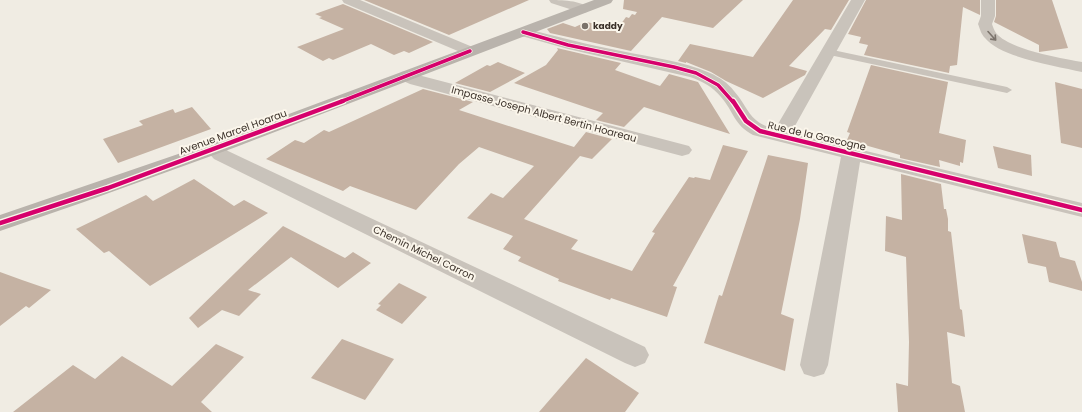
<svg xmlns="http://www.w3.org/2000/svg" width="1082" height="412" font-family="Poppins,sans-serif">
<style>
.building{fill:#c5b2a3}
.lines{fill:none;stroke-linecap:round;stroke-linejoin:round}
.service{fill:#c9c3bb;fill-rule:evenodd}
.minor{fill:#c9c3bb;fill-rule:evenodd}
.secondary{fill:#b9b3ac;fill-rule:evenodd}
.cycleway-far1-casing{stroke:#fbf6eb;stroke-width:5}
.cycleway-casing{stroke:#fbf6eb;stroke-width:7}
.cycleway-far1{stroke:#d6006c;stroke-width:3.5}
.cycleway{stroke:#d6006c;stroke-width:4.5}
.oneway{stroke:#7b736b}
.poi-dot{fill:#7a726a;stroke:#fbf6eb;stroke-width:1.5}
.labels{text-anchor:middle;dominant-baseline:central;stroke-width:4;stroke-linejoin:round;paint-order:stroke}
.far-poi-label{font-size:9px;font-weight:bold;fill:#3b3129;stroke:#fbf6eb;text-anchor:start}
.street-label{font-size:10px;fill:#3b3129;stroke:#fbf6eb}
</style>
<rect width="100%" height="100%" fill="#f0ece3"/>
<g class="building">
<polygon points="364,0 529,0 449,35"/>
<polygon points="624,0 743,0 713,28 662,17 631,51 550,33 547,29 563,23 575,27 586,22 618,28 626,17 629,18 632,14 635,15 637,12 623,9"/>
<polygon points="793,0 849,0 831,30 825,29 789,66 807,71 805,75 763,98 726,81 711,72 686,62 686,63 678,61 690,44 753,57"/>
<polygon points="866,0 980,0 980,15 963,7 957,65 950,66 949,73 864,55 868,45 859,43 861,37 848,34"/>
<polygon points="996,0 1052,0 1068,48 1039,52 1039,45 994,22 996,16"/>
<polygon points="343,4 433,42 409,53 404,51 394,55 371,44 333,60 329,58 323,61 297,47 344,29 319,18 322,17 315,14"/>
<polygon points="557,48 621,63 615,70 660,86 669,74 698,82 730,134 644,107 624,127 596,120 603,113 514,83 546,65 558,50"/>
<polygon points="498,62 525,73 490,92 455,83 487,65 490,66"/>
<polygon points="871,65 948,82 939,133 966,140 963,163 960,162 960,166 939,160 940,167 900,158 900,155 847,140 850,133 847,132"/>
<polygon points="1055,82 1082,89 1082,148 1061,143"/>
<polygon points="423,89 473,102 459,110 574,147 586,132 612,139 592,159 580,156 524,219 578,240 571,249 632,271 655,233 652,232 689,177 694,178 695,177 710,180 723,145 748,151 673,286 677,287 667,317 611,298 610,300 558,281 559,279 518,261 521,257 503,249 513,236 467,218 491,193 503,198 534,166 479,147 459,164 416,210 350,186 343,191 266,159 295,140 304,143 324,130 329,132"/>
<polygon points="192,107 211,129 118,163 103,139 143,125 139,121 173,109 175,113"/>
<polygon points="993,146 1031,155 1032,176 998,168"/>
<polygon points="768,155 808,163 800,219 781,314 794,319 785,371 704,343 719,295 722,296"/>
<polygon points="901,174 941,184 944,209 946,209 948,219 948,231 951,232 960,309 962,310 965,337 947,332 952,383 960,386 965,412 898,412 896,383 908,386 909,342 906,257 885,251 886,216 902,220"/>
<polygon points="194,179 234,206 244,200 268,213 150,286 109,251 104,253 76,229 146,195 153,201"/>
<polygon points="283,226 345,258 353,252 371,263 338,288 291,257 248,290 261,294 239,316 222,310 198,328 189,318"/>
<polygon points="1022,234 1056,242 1060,257 1075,261 1082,282 1082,291 1049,282 1046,267 1028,263"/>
<polygon points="0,272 22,280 51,290 29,308 26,306 0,326"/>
<polygon points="399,283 427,297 402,324 376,310 381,305 378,304"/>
<polygon points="342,339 394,359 365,400 311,378"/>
<polygon points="216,344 244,357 201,402 212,412 13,412 73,365 95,379 122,356 172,386"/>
<polygon points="586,358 639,393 625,412 539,412"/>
</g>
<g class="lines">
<polygon class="service" points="828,49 1007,87 1012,90 1007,93 825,54 823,52"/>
<g class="minor">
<polygon points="342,0 360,0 475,48 478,51 475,54 470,56 465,54 344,3"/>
<path d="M549,0C560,0 582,0 589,9L587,12L582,13L551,3Z"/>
<path d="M851,0H865L791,133L1082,203V217L860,162L828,365L824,374L814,377L804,374L800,365L841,157L753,135C734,125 734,112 721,97C713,87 702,81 690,77L568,49L518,35L516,32L518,29L523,28C556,36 588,45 621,51C650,57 682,61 710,73C719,77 728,83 734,91C749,108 749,123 775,129Z"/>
<path d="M981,0H995V16L992,24C993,27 994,30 996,33C1010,50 1061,58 1082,62V72C1057,66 1001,58 985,38C981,34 980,29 978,24L981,16Z"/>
<polygon points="407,71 422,76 689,146 692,150 689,154 682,156 410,84 401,80 399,76 401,72"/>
<polygon points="215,143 222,145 228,151 645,347 649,355 645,363 635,367 625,363 214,159 205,149 208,145"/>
</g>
<polygon class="secondary" points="594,0 613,0 611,3 236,147 84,202 0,231 0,215 222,139"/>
<defs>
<g id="cycleway-far1">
<polyline points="523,32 568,45 674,67 696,73 718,85 733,102"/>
<polyline points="340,102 470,51"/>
</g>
<g id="cycleway">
<polyline points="733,101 746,121 760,131 1082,210"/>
<polyline points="0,223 108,188 343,101"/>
</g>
</defs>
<use href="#cycleway-far1" class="cycleway-far1-casing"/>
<use href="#cycleway" class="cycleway-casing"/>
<use href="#cycleway-far1" class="cycleway-far1"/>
<use href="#cycleway" class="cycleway"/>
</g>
<defs><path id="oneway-shaft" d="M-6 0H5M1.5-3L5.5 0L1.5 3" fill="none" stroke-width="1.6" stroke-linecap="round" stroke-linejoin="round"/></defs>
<use class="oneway" href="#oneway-shaft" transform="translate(992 36) rotate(48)"/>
<circle class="poi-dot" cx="585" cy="26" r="4"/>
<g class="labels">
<g class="far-poi-label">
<text x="593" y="26">kaddy</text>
</g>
<g class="street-label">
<text transform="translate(544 114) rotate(15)">Impasse Joseph Albert Bertin Hoareau</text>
<text transform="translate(233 132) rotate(-20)">Avenue Marcel Hoarau</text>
<text transform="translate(817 136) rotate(13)">Rue de la Gascogne</text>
<text transform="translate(424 253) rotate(26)">Chemin Michel Carron</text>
</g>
</g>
</svg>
